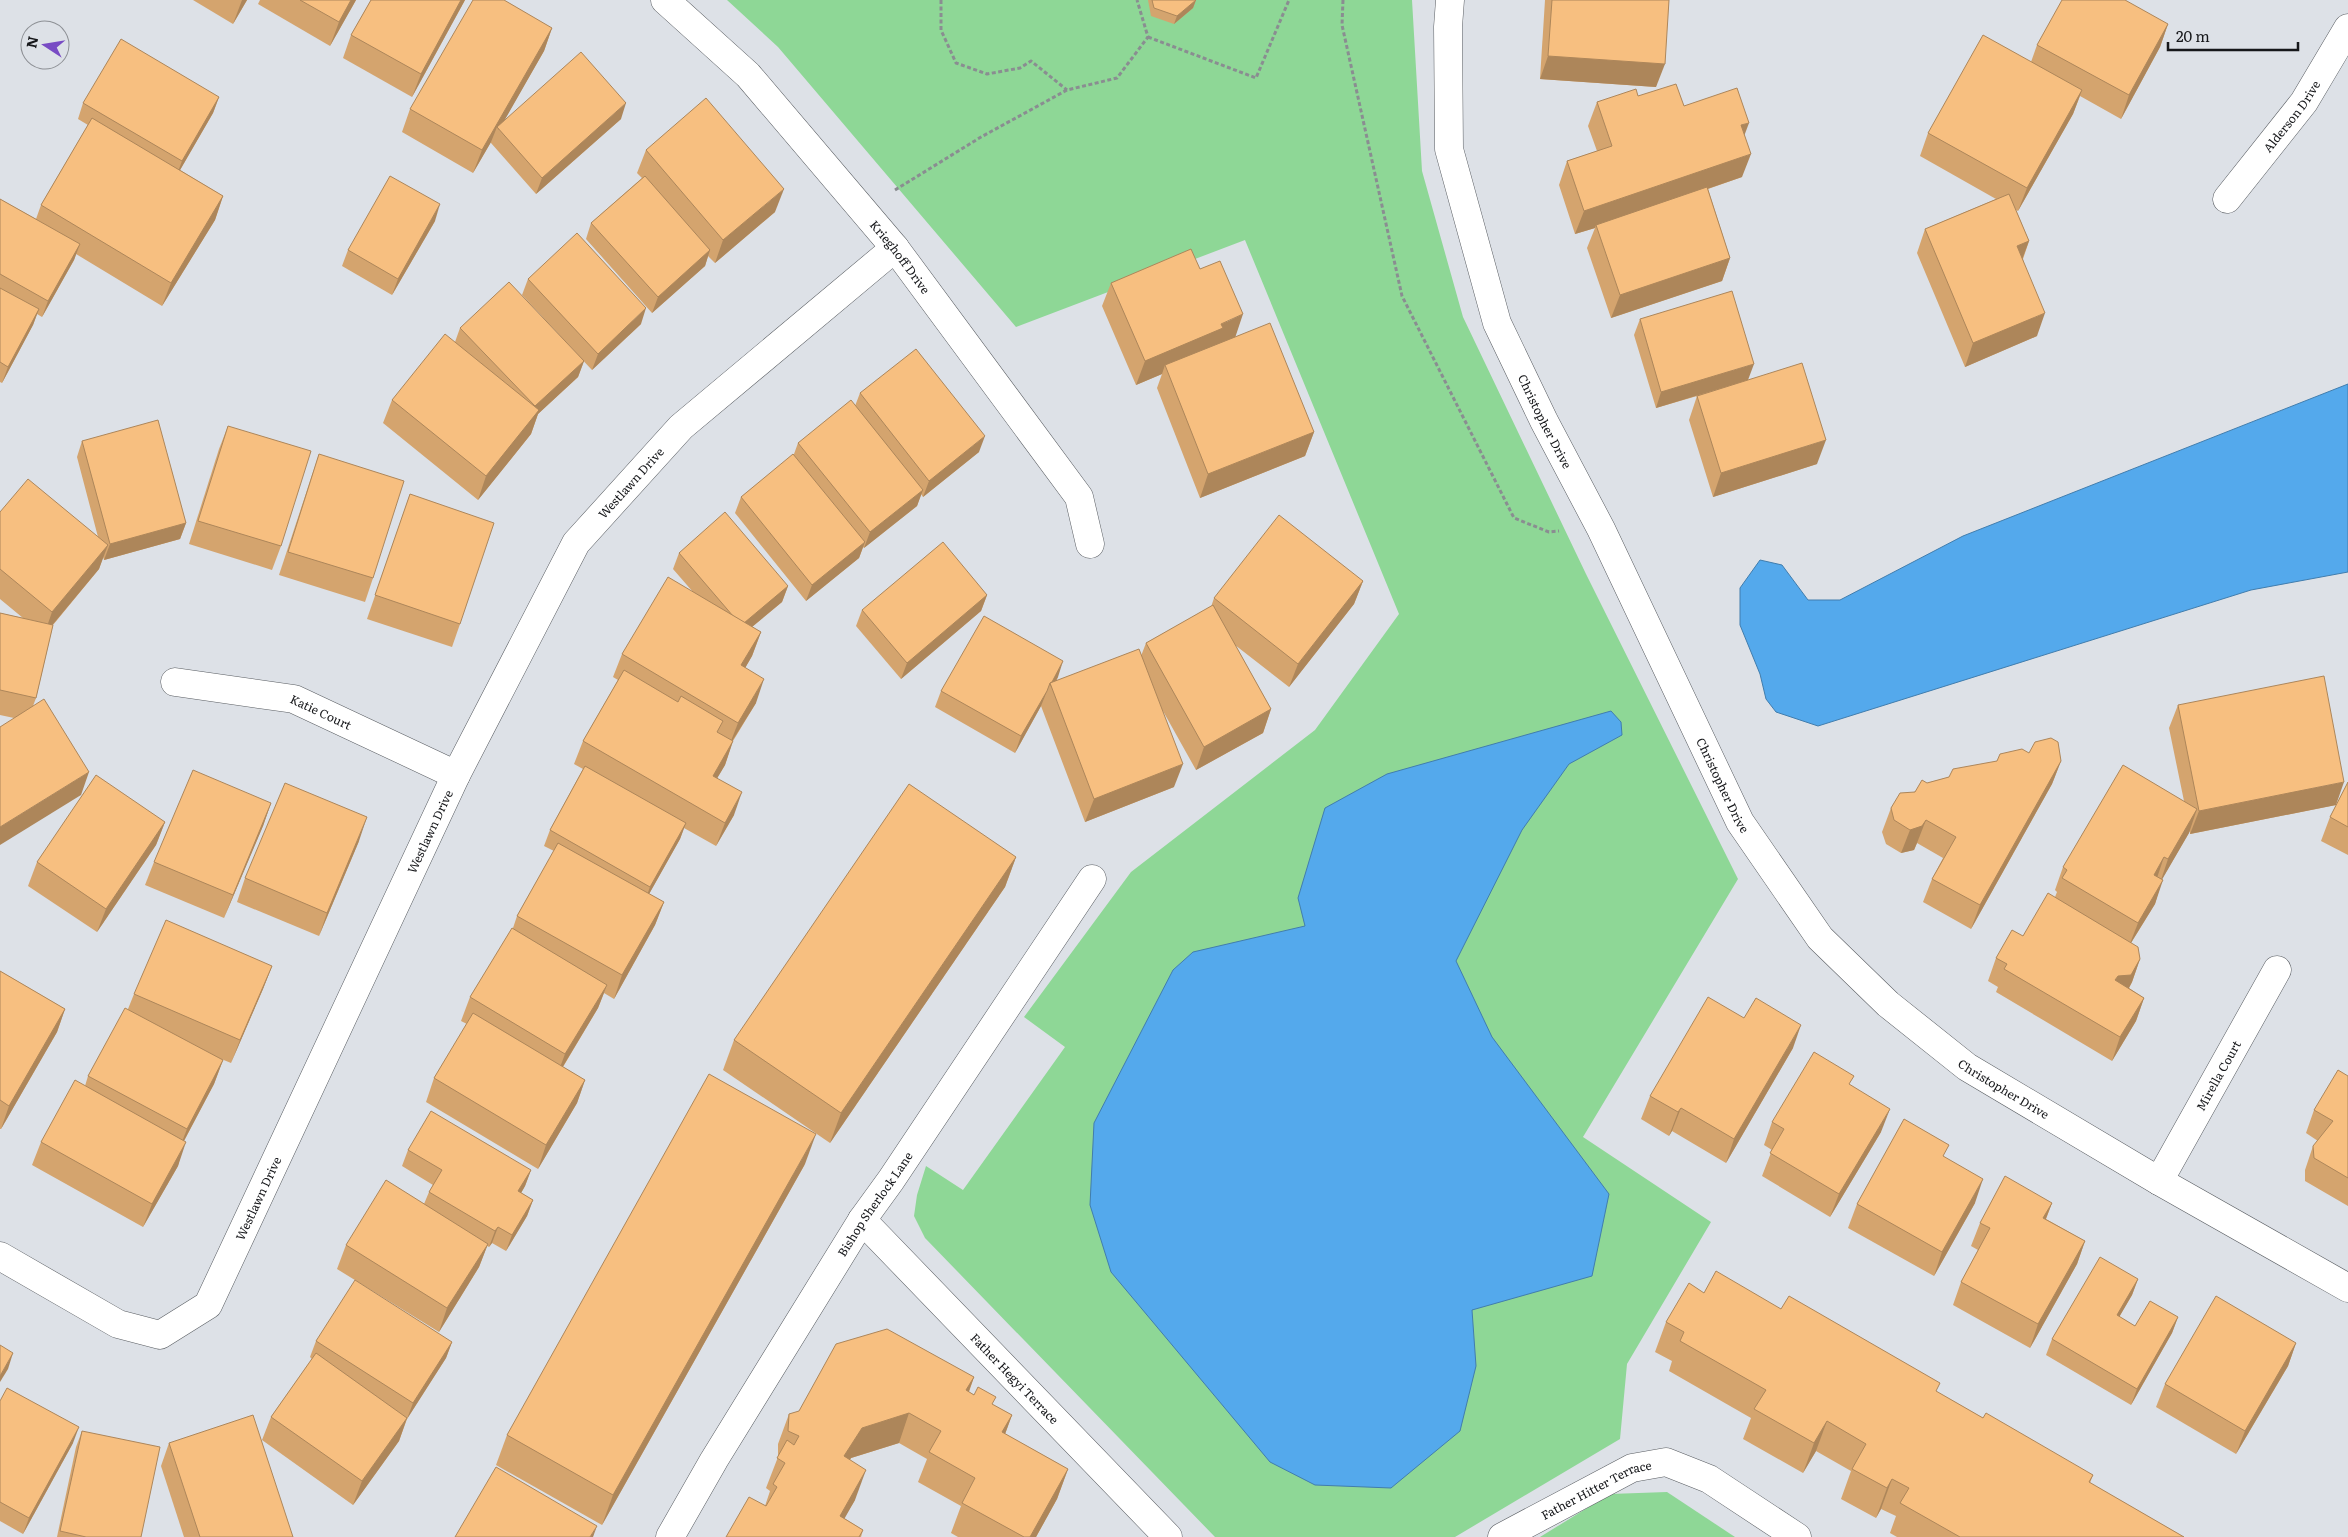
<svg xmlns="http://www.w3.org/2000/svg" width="2348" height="1537" font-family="Literata,serif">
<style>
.green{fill:#8ed796}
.water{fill:#54a9ec;stroke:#417dad}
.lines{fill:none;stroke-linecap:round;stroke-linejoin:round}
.minor-casing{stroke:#595d62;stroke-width:29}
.path{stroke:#8a8d91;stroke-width:3;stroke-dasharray:4 2.5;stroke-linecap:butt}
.minor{stroke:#fff;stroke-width:28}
.wall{fill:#d4a46e}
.shaded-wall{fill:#ad865a}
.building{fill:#f7bf80;stroke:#ad865a}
.labels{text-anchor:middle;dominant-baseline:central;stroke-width:4;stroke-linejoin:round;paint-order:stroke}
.street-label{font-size:12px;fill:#16171a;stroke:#dde1e7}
</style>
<rect width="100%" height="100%" fill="#dde1e7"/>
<g class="green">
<polygon points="727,0 1412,0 1422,171 1463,317 1586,574 1738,879 1583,1137 1711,1222 1627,1364 1620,1439 1455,1537 1215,1537 925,1238 914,1216 917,1195 926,1166 963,1190 1065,1047 1024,1017 1131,872 1315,730 1399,614 1245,240 1016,327 778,47"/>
<polygon points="1667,1492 1735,1537 1540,1537 1610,1494"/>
</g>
<g class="water">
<polygon points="2348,384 2348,572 2251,590 1818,726 1776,712 1766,699 1760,674 1740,625 1740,588 1760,560 1782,565 1808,600 1840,600 1963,536"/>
<polygon points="1611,711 1621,722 1622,735 1569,764 1522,830 1456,961 1492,1037 1609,1194 1592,1276 1472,1310 1476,1366 1460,1431 1391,1488 1315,1485 1270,1462 1111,1272 1090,1205 1094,1123 1173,970 1193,952 1305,926 1298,898 1325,808 1387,774"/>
</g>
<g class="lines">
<defs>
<g id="minor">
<path id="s1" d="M665,0L748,75L895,248L1079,497L1090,544"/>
<path id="s2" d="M1450,0L1448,27L1449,149L1497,323L1544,421L1601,529L1740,822L1820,938L1888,1004L1967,1067L2159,1181L2348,1288"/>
<path id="s3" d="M2227,199L2304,102L2348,28"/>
<path id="s4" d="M175,682L294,699L456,775"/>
<path id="s5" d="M2159,1181L2277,970"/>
<path id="s6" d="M862,1220L1168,1537"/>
<path id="s7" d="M0,1256L118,1324L160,1335L208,1305L456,775L576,543L681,427L895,248"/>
<path id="s8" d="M670,1537L714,1460L862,1220L891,1180L1092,879"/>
<path id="s9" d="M1502,1537L1632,1468L1666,1462L1709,1479L1797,1537"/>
</g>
</defs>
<use href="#minor" class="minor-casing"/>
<g class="path">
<polyline points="941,0 941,30 956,63 987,74 1020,68 1031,61 1067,90"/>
<polyline points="1343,0 1342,25 1402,296 1514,518 1549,532 1559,531"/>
<polyline points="1148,37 1256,78 1289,0"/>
<polyline points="895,190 981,137 1067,90 1117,78 1148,37 1137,0"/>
</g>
<use href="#minor" class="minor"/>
</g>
<g class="wall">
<polygon points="193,0 247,0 233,24"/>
<polygon points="260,0 356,0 330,46 258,4"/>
<polygon points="371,0 465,0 412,97 343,58 351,35"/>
<polygon points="1148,0 1196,0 1193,8 1174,24 1151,16"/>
<polygon points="1545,0 1669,0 1656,87 1540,79"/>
<polygon points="2168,24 2160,47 2121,119 2080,96 2073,114 2018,211 2016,210 2029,241 2023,259 2037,336 1965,367 1917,253 1925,229 1996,199 1920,156 1928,133 2031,62 2037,45"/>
<polygon points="552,28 544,51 503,122 621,119 536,194 491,143 491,142 473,173 402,132 410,109"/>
<polygon points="1638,96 1684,106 1744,135 1742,177 1708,189 1730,258 1722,281 1611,318 1587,248 1595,228 1575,234 1559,185 1567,161 1597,151 1588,126 1597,102"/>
<polygon points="219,97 213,113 180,170 223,196 215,220 162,306 76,254 74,260 42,317 37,314 33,325 2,383 0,382 0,199 36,219 41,205 88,125 78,119 83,103"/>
<polygon points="646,150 775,212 715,263 708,256 705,266 652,313 586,239 591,223 642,178 637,173"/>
<polygon points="435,221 392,295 342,266 348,250"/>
<polygon points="1200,269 1235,337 1314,432 1305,456 1200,498 1157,388 1162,374 1136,385 1102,306 1111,283"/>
<polygon points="528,279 641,324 592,370 522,295"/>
<polygon points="1640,319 1748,380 1817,464 1713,497 1689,420 1697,396 1738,384 1656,408 1634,335"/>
<polygon points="460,328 584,361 578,377 538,414 531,434 478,500 383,423 392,400 455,342"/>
<polygon points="860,393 979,452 923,497 921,494 917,506 864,548 863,547 859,558 806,601 735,513 741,497 794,454 798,443 855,406"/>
<polygon points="228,426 281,546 272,570 189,544 219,449"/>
<polygon points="82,441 186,523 180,539 104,560 103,557 99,569 53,625 36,698 33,706 81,795 14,718 0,715 0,613 23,618 0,599 0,512 98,537 77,457"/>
<polygon points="319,454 373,578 365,602 279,575 311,478"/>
<polygon points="410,494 460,624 452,647 367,619"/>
<polygon points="679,553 788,586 782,602 752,627 761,632 752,656 745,668 756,703 733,741 725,765 717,778 734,815 716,846 684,828 680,839 649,894 664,902 655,925 614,999 604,993 598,1008 563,1067 585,1080 577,1103 538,1169 426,1102 434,1078 467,1024 461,1021 470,997 513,928 517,916 554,851 544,846 550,830 583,769 574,764 583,741 618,680 613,677 622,654 693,592 673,569"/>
<polygon points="1363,581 1354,604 1289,687 1235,645 1271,709 1263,733 1196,770 1163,711 1174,787 1085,822 1041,706 1015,753 935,707 941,691 1058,677 1056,681 1141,656 1146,643 1211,607 1214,598"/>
<polygon points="987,595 981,611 901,679 856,626 862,610"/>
<polygon points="2178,705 2336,805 2190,834 2190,831 2162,879 2155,904 2131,943 2140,959 2132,982 2129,988 2144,998 2136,1021 2112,1061 1996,992 1998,987 1988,981 1996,958 2023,936 2055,897 2057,892 2055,890 2063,867 2184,801 2169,728"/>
<polygon points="2029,753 2061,761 2052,784 1971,929 1923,902 1932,879 1943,858 1917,843 1914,850 1901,853 1886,844 1882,832 1891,808 1927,783 1949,777 1997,761"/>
<polygon points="2348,782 2348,855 2321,841 2330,817"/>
<polygon points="271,803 263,826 224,918 145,885 154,862"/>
<polygon points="165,822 156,845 97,932 28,886 37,862"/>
<polygon points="359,841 319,936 237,902 245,878"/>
<polygon points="1016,857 1005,887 830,1143 723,1070 734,1040"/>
<polygon points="272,966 263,989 231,1063 214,1056 223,1060 214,1084 184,1141 178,1166 143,1227 32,1165 41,1142 85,1086 88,1076 128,1009 134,994"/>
<polygon points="0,971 65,1009 57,1032 1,1129 0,1129"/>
<polygon points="1793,1048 1726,1163 1672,1131 1669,1136 1641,1119 1650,1096"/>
<polygon points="2348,1076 2348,1206 2305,1181 2305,1170 2313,1146 2318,1141 2306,1133 2314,1110"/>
<polygon points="1851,1086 1881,1132 1830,1217 1762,1176 1772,1150 1764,1145 1772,1122"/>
<polygon points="408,1150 531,1170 525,1186 521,1193 533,1200 527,1216 506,1251 492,1243 489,1247 487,1246 479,1267 439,1332 337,1269 346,1245 424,1204 429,1192 433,1185 402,1166"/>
<polygon points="1945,1157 1975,1203 1934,1276 1848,1228 1857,1204"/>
<polygon points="805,1164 602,1525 496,1465 507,1435"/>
<polygon points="2052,1203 2046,1219 2085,1241 2077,1264 2030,1348 1953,1305 1961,1282 1978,1250 1971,1246 1980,1223"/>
<polygon points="2138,1279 2132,1295 2119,1317 2135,1326 2178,1317 2172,1333 2131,1405 2046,1355 2052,1339"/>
<polygon points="1704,1293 1781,1309 1937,1392 1983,1418 2093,1475 2090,1483 2184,1537 1897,1537 1890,1533 1896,1516 1881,1509 1876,1518 1841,1499 1851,1471 1816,1451 1803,1473 1743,1439 1751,1418 1669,1371 1672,1361 1655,1352 1666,1322"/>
<polygon points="316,1341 452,1342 446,1358 407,1419 399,1441 353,1505 262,1440 271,1417 312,1359 310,1357"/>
<polygon points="2296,1343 2288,1366 2236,1454 2156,1407 2165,1384"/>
<polygon points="974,1377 969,1392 1012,1415 1005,1434 1068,1469 1057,1499 1036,1537 958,1537 951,1533 961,1506 918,1482 927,1459 899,1443 851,1458 850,1460 855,1500 844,1518 863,1530 861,1537 726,1537 765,1506 770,1491 766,1488 778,1457 778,1444 789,1414"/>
<polygon points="0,1401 73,1443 23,1534 0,1521"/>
<polygon points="82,1431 141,1537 57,1537 76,1447"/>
<polygon points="169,1443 293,1537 184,1537 161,1466"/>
</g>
<g class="shaded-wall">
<polygon points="242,0 247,0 233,24"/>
<polygon points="351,0 356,0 330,46 339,22"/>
<polygon points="461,0 465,0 412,97 421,74"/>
<polygon points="1196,0 1193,8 1174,24 1177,16"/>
<polygon points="2168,24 2160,47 2121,119 2129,95"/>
<polygon points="552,28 544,51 499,130 497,127 491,142 473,173 482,150"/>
<polygon points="1548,56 1665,64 1656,87 1540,79"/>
<polygon points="2082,90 2073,114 2018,211 2027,188"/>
<polygon points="219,97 213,113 176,177 182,161"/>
<polygon points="626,103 621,119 536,194 542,178"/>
<polygon points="1749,123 1740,147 1741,125"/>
<polygon points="1751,154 1742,177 1596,227 1596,225 1595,228 1575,234 1584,211"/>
<polygon points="784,189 775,212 715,263 723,240"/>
<polygon points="223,196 215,220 162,306 171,283"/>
<polygon points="440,204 435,221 392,295 398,279"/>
<polygon points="2029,241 2020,265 2017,246"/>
<polygon points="80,244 74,260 42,317 48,301"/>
<polygon points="710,250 705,266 652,313 658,297"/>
<polygon points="1730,258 1722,281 1611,318 1620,295"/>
<polygon points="646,308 641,324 592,370 598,354"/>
<polygon points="39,309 33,325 2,383 8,367"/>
<polygon points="2045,313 2037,336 1965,367 1973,343"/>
<polygon points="1243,314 1235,338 1165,365 1162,374 1136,385 1145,361"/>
<polygon points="584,361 578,377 538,414 531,434 478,500 486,476 535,406"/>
<polygon points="1754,364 1748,380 1656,408 1661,392"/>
<polygon points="1314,432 1305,456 1200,498 1208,474"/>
<polygon points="985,436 979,452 923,497 929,481"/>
<polygon points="1826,440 1817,464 1713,497 1721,473"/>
<polygon points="923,490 917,506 864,548 870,532"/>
<polygon points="186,523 180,539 104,560 110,544"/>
<polygon points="865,542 859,558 806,601 812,585"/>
<polygon points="108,545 99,569 44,635 52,612"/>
<polygon points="1363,581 1354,604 1289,687 1298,664"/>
<polygon points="788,586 782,602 735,641 741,625"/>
<polygon points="987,595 981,611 901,679 907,663"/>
<polygon points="761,632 752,656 733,689 741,665"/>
<polygon points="1063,661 1058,677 1052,688 1050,685"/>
<polygon points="764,679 756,703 729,746 738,723"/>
<polygon points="1047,691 1041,706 1015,753 1021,736"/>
<polygon points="1271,709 1263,733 1196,770 1204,747"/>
<polygon points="733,741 725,765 705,799 713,776"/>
<polygon points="2061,761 2052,784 1971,929 1980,905"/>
<polygon points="1183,764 1174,787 1085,822 1094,799"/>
<polygon points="89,772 81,795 0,845 0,827"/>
<polygon points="2344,782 2336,805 2190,834 2199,811"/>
<polygon points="742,792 734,815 716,846 725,823"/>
<polygon points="271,803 263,826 224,918 233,895"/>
<polygon points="2197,809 2189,833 2160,883 2168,859"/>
<polygon points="367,817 359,841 319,936 327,913"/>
<polygon points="1926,820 1917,843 1914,850 1901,853 1910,830"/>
<polygon points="165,822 156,845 97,932 106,909"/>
<polygon points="686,823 680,839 644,903 650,887"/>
<polygon points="1016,857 1005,887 830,1143 841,1113"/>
<polygon points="2164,857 2156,881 2154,875"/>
<polygon points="2163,880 2155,904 2129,946 2138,923"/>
<polygon points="664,902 655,925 614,999 622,975"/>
<polygon points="2140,959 2132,982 2123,999 2115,980 2118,976"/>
<polygon points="272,966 263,989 231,1063 240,1040"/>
<polygon points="607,985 598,1008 556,1078 565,1054"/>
<polygon points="2144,998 2136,1021 2112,1061 2120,1037"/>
<polygon points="65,1009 57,1032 1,1129 9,1106"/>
<polygon points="1801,1025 1793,1048 1726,1163 1734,1139"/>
<polygon points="223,1060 214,1084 178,1152 187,1129"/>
<polygon points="585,1080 577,1103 538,1169 546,1145"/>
<polygon points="1681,1108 1672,1131 1669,1136 1678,1112"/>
<polygon points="1890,1109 1881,1132 1830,1217 1839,1194"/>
<polygon points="816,1134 805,1164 602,1525 613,1495"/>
<polygon points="186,1142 178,1166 143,1227 152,1204"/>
<polygon points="531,1170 525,1186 513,1207 518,1191"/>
<polygon points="1983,1179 1975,1203 1934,1276 1942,1252"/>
<polygon points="533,1200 527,1216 506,1251 512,1235"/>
<polygon points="2052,1203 2043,1226 2043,1218"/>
<polygon points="498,1227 492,1243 489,1247 495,1231"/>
<polygon points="2085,1241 2077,1264 2030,1348 2038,1324"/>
<polygon points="488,1244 479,1267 439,1332 447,1308"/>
<polygon points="2138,1279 2132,1295 2111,1331 2117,1315"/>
<polygon points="2178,1317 2172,1333 2131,1405 2137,1389"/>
<polygon points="452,1342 446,1358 407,1419 413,1403"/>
<polygon points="2296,1343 2288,1366 2236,1454 2245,1431"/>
<polygon points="13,1353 8,1369 0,1382 0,1376"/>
<polygon points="974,1377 963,1407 966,1390"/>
<polygon points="909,1413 899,1443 851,1458 833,1486 844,1456 862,1428"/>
<polygon points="1012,1415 1001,1445 1002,1432"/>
<polygon points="407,1418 399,1441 353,1505 362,1481"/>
<polygon points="1827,1421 1816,1451 1803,1473 1814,1443"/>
<polygon points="79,1427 73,1443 23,1534 29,1518"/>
<polygon points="1068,1469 1057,1499 1036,1537 1030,1537"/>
<polygon points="866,1470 855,1500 834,1537 840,1516"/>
<polygon points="1892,1479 1881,1509 1876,1518 1887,1488"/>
<polygon points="597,1526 593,1537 590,1537"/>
</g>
<g class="building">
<polygon points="300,0 351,0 339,22"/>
<polygon points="371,0 461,0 421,74 351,35"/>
<polygon points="473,0 504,0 552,28 482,150 410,109"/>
<polygon points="1152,0 1196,0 1177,16 1154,8"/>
<polygon points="1552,0 1669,0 1665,64 1548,56"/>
<polygon points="2062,0 2125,0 2168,24 2129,95 2037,45"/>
<polygon points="1983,35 2082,90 2027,188 1928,133"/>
<polygon points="121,39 219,97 182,161 83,103"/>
<polygon points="581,52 626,103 542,178 497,127"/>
<polygon points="1676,84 1684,106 1737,88 1749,123 1741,125 1751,154 1584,211 1567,161 1612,146 1597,102 1636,89 1638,96"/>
<polygon points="706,98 784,189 723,240 646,150"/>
<polygon points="92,118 223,196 171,283 41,205"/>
<polygon points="390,176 440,204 398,279 348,250"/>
<polygon points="645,176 710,250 658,297 591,223"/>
<polygon points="1707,187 1730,258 1620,295 1596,225"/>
<polygon points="2009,194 2029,241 2017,246 2045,313 1973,343 1925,229"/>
<polygon points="0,199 80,244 48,301 0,274"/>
<polygon points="577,233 646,308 598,354 528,279"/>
<polygon points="1191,249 1200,269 1220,261 1243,314 1221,324 1223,328 1145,361 1111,283"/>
<polygon points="509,282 584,361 535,406 460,328"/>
<polygon points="0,288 39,309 8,367 0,362"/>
<polygon points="1732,291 1754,364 1661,392 1640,319"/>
<polygon points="1270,323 1314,432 1208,474 1165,365"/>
<polygon points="445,334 539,410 486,476 392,400"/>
<polygon points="916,349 985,436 929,481 860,393"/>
<polygon points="1802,363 1826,440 1721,473 1697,396"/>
<polygon points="851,400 923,490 870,532 798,443"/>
<polygon points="158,420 186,523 110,544 82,441"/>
<polygon points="228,426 311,451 281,546 198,521"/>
<polygon points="319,454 404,481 373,578 288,552"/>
<polygon points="793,454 865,542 812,585 741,497"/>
<polygon points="28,479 108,545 52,612 0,569 0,512"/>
<polygon points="410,494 494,523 460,624 375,595"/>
<polygon points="725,512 788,586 744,623 733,616 679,553"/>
<polygon points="1279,515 1363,581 1298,664 1214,598"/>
<polygon points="943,542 987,595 907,663 862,610"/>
<polygon points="668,577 761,632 741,665 764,679 738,723 622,654"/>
<polygon points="1213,605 1271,709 1204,747 1146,643"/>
<polygon points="0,613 53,625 36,698 0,690"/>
<polygon points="984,616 1063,661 1052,682 1050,683 1047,691 1021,736 941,691"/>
<polygon points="1139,649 1183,764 1094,799 1050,683"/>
<polygon points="624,670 678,702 681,696 723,721 717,732 733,741 713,776 742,792 725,823 583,741"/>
<polygon points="2324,676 2344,782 2199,811 2178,705"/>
<polygon points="44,699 89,772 0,827 0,727"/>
<polygon points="2051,738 2058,742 2061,761 1980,905 1932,879 1956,837 1926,820 1922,826 1910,830 1894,820 1891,808 1900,793 1915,792 1922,780 1927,783 1949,777 1953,769 1997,761 2000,754 2022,749 2029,753 2035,742"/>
<polygon points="2123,765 2197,809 2168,859 2164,857 2154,875 2163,880 2138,923 2062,878 2067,870 2063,867"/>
<polygon points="585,766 686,823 650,887 550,830"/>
<polygon points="193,770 271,803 233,895 154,862"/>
<polygon points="96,775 165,822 106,909 37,862"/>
<polygon points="2348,782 2348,827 2330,817"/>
<polygon points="285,783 367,817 327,913 245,878"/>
<polygon points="909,784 1016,857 841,1113 734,1040"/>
<polygon points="558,843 664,902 622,975 517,916"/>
<polygon points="2048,893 2138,947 2140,959 2131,975 2118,976 2115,980 2144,998 2120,1037 2004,969 2007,964 1996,958 2012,930 2023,936"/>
<polygon points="166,920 272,966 240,1040 134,994"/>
<polygon points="512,928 607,985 565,1054 470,997"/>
<polygon points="0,971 65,1009 9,1106 0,1100"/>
<polygon points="1708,997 1744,1018 1756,998 1801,1025 1734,1139 1681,1108 1678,1112 1650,1096"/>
<polygon points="125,1008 223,1060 187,1129 88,1076"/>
<polygon points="473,1013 585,1080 546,1145 434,1078"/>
<polygon points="1814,1052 1854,1076 1849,1084 1890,1109 1839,1194 1770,1153 1784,1129 1772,1122"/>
<polygon points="2338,1070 2348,1076 2348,1178 2314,1158 2313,1146 2333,1121 2314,1110"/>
<polygon points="709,1074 816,1134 613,1495 507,1435"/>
<polygon points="75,1080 186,1142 152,1204 41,1142"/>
<polygon points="431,1111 531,1170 518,1191 533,1200 512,1235 498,1227 495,1231 429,1192 442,1170 408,1150"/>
<polygon points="1904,1119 1949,1145 1943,1156 1983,1179 1942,1252 1857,1204"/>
<polygon points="2005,1176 2052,1203 2043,1218 2085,1241 2038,1324 1961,1282 1990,1228 1980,1223"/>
<polygon points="386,1180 488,1244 447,1308 346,1245"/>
<polygon points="2100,1257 2138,1279 2117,1315 2135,1326 2150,1301 2178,1317 2137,1389 2052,1339"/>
<polygon points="1716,1271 1781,1309 1789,1296 1940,1383 1936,1391 1983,1418 1986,1413 2093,1475 2089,1482 2184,1537 1960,1537 1900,1503 1909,1488 1892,1479 1887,1488 1852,1469 1866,1444 1827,1421 1814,1443 1754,1409 1766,1390 1680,1341 1684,1332 1666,1322 1689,1283 1704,1293"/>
<polygon points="355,1280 452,1342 413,1403 316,1341"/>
<polygon points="2216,1296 2296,1343 2245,1431 2165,1384"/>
<polygon points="887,1329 974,1377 966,1390 974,1395 978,1387 996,1397 992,1404 1012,1415 1002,1432 1068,1469 1030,1537 1024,1537 962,1503 975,1478 929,1452 941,1431 909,1413 862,1428 844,1456 866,1470 840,1516 863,1530 859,1537 726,1537 749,1497 766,1506 777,1487 773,1484 785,1463 777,1458 787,1440 794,1445 799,1436 788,1431 789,1414 799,1411 836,1344"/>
<polygon points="0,1345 13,1353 0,1376"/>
<polygon points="316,1353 407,1418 362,1481 271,1417"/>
<polygon points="7,1388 79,1427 29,1518 0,1502 0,1401"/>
<polygon points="253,1415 293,1537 200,1537 169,1443"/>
<polygon points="82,1431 160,1447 141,1537 86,1537 60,1531"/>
<polygon points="496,1467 597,1526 590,1537 455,1537"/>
</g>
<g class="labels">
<g class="street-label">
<text stroke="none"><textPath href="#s3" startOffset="105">Alderson Drive</textPath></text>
<text stroke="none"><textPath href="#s1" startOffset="349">Krieghoff Drive</textPath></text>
<text stroke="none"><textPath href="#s2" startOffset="439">Christopher Drive</textPath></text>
<text stroke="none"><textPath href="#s7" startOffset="1164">Westlawn Drive</textPath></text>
<text stroke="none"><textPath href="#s4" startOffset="150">Katie Court</textPath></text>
<text stroke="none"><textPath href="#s2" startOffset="844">Christopher Drive</textPath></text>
<text stroke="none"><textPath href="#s7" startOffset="759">Westlawn Drive</textPath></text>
<text stroke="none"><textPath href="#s5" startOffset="121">Mirella Court</textPath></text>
<text stroke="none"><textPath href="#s2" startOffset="1264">Christopher Drive</textPath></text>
<text stroke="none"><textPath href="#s7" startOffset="354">Westlawn Drive</textPath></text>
<text stroke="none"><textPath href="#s8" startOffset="391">Bishop Sherlock Lane</textPath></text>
<text stroke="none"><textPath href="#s6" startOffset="220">Father Hegyi Terrace</textPath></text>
<text stroke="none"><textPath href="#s9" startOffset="106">Father Hitter Terrace</textPath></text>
</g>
</g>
<g transform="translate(45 45) rotate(282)"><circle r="24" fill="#dde1e7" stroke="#8d9095"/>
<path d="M0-4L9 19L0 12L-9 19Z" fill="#784bc4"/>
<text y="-8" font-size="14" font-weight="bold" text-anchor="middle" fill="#16171a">N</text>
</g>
<path d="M2168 42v8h130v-8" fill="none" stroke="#16171a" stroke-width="2.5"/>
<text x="2176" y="42" font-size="15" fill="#16171a" stroke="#dde1e7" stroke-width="4" paint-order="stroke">20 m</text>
</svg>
